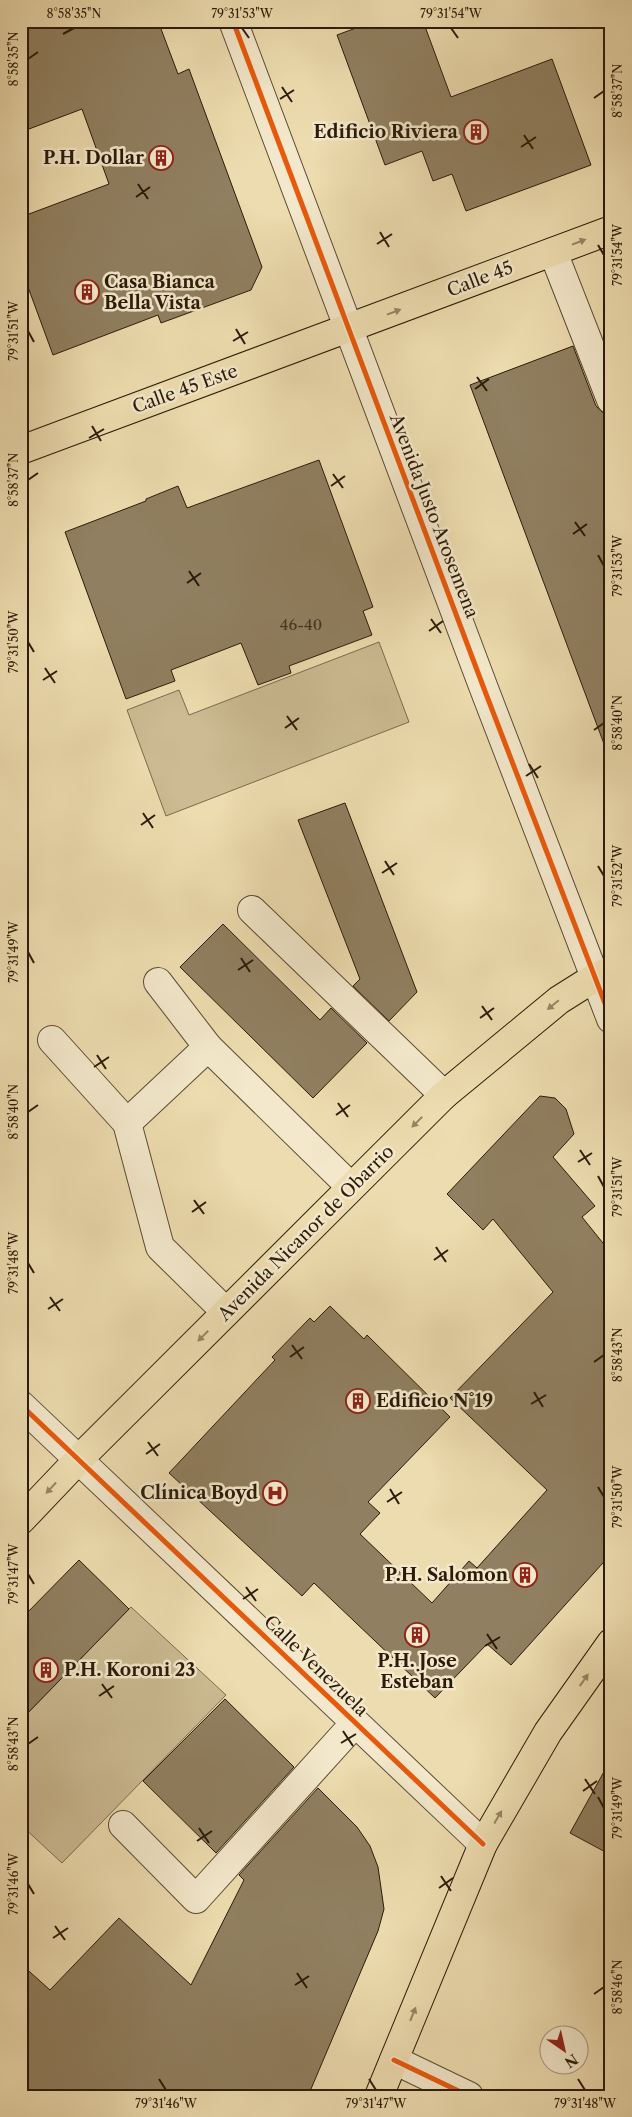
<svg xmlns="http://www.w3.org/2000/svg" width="632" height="2117" font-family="'Libre Caslon Text',serif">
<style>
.grass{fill:#ccbb93;stroke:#7c6b4e}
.building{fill:#907f60;stroke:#2b1b0a}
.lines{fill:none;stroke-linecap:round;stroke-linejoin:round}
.minor-casing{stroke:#5c4b33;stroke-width:30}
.major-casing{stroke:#2b1b0a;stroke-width:30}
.minor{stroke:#f3e8cb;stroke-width:28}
.major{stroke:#eddcaf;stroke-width:28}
.cycleway-casing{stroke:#f3e8cb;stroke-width:8}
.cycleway{stroke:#e8590c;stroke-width:5}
.oneway{fill:#968565}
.ticks{fill:none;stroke:#2b1b0a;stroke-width:2}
.labels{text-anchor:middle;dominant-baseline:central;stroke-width:5;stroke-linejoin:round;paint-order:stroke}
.number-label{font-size:15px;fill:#443420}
.poi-label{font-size:18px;font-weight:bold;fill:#2b1b0a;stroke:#f3e8cb;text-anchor:end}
.street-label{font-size:18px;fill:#2b1b0a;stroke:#f3e8cb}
.neatline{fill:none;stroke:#2b1b0a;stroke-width:2}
.ticks-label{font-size:12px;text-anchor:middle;fill:#2b1b0a}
</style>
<rect width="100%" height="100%" fill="#eddcaf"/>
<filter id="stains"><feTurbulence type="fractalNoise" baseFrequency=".004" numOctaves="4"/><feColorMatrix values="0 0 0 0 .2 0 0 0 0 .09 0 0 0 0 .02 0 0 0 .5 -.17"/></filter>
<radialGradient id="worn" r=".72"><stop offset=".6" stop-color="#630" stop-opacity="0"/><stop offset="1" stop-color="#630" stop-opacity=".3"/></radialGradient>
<g class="grass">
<polygon points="379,642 409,722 166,816 127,710 179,690 189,715"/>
<polygon points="131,1607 226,1695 62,1863 21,1825 21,1720"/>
</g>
<g class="building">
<polygon points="21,21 158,21 178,74 189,69 262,267 251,290 161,323 158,315 53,355 21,268 21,217 109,184 82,109 21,132"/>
<polygon points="375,21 423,21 451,97 552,59 591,165 466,211 452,174 433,181 422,151 385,165 337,35"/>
<polygon points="573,346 596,406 602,412 611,415 611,751 607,752 470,385"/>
<polygon points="319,460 373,607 363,611 372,635 289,666 291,673 258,685 241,643 171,670 175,681 126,699 65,532 146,501 146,499 178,486 187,508"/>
<polygon points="345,803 417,992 389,1021 353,986 360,979 298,820"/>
<polygon points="223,924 320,1020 331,1008 367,1043 313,1098 180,967"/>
<polygon points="540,1096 555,1098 566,1109 574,1134 553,1157 595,1206 582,1217 611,1253 611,1554 511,1665 487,1644 435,1698 314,1583 302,1596 169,1473 275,1360 272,1357 310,1318 314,1322 330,1306 364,1339 367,1335 450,1417 368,1502 380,1513 360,1534 432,1603 469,1561 477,1568 547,1490 450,1398 553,1292 493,1219 483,1230 447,1194"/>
<polygon points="79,1560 129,1609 21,1720 21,1619"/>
<polygon points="225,1699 294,1767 216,1853 143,1781"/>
<polygon points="611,1759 611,1855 570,1833"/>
<polygon points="318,1788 357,1827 370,1846 378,1867 384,1909 378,1931 308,2096 21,2096 21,1964 50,1990 119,1918 191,1985 244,1880 239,1875"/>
</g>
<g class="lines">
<defs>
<g id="minor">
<polyline points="233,21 483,686 611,1019"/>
<polyline points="553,252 611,400"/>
<polyline points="252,910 444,1095"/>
<polyline points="158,982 208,1047 351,1187"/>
<polyline points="52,1040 127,1123 160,1247 226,1312"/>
<polyline points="127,1123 208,1047"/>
<polyline points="21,1405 483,1844"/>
<polyline points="123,1825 196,1899 355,1723"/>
<polyline points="394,2060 469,2096"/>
</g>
<g id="major">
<polyline points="21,450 611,230"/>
<polyline points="21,1520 79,1459 444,1095 559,1000 594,978 611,970"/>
<polyline points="379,2096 483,1844 548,1732 611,1643"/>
</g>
</defs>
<use href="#minor" class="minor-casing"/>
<use href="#major" class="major-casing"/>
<use href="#minor" class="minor"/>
<use href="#major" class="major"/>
<defs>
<g id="cycleway">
<polyline points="233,21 483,686 611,1019"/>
<polyline points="21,1405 483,1844"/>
<polyline points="394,2060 469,2096"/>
</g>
</defs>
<use href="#cycleway" class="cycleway-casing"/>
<use href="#cycleway" class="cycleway"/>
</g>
<defs><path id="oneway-solid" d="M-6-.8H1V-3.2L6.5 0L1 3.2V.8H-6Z" transform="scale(1.25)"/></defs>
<g class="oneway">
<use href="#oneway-solid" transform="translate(579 242) rotate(-21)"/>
<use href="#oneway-solid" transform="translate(394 312) rotate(-21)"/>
<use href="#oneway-solid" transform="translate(553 1005) rotate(141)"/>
<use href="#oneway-solid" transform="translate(417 1122) rotate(135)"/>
<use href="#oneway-solid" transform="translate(203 1336) rotate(135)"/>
<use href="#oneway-solid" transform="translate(51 1488) rotate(133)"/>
<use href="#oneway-solid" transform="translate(584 1680) rotate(-55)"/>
<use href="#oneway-solid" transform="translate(498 1817) rotate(-60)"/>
<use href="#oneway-solid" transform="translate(413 2014) rotate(-68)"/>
</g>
<path class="ticks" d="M242,28L249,38M451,28L458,38M63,34L74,28M28,59L38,52M282,87L292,102M594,98L604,91M280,99L294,90M524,135L533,149M521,147L536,137M138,184L148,199M136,197L150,187M380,232L389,247M377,244L392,234M598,245L604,255M236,329L245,344M28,331L34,342M233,341L248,332M477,377L487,391M475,389L489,379M92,426L101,441M89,438L104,429M333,474L343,488M28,480L38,473M331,486L345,476M575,522L585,536M573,534L587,524M598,555L604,566M189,571L199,586M187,583L201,573M431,619L441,633M429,631L443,621M28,642L34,652M45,668L55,683M43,680L57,671M287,716L297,730M285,728L299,718M594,730L604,723M529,764L538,778M526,776L541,766M143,813L153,828M141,825L155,815M385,861L394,875M598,866L604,876M382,873L397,863M28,952L34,963M241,958L250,972M238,970L253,960M482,1006L492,1020M480,1018L494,1008M97,1055L106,1069M94,1067L109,1057M338,1103L348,1117M28,1112L38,1105M336,1115L350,1105M580,1150L590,1165M578,1162L592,1153M598,1176L604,1187M194,1200L204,1214M192,1212L206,1202M436,1247L446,1262M434,1260L448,1250M28,1263L34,1273M50,1297L60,1311M48,1309L63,1299M292,1345L302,1359M290,1357L304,1347M594,1362L604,1355M534,1392L543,1407M531,1404L546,1395M148,1442L158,1456M146,1454L160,1444M598,1487L604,1497M390,1489L399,1504M387,1502L402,1492M28,1574L34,1584M246,1587L256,1601M243,1599L258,1589M487,1634L497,1649M485,1646L500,1637M102,1684L112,1698M99,1696L114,1686M343,1731L353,1746M341,1743L356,1734M28,1744L38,1737M585,1779L595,1794M583,1791L597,1781M598,1797L604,1808M199,1828L209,1843M197,1841L212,1831M441,1876L451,1891M28,1884L34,1894M439,1888L453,1878M55,1926L65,1940M53,1938L68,1928M297,1973L307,1988M295,1985L309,1976M594,1994L604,1987M159,2079L166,2090M369,2079L376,2090M578,2079L585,2090"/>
<defs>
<symbol id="building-ring" viewBox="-11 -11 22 22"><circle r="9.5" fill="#f3e8cb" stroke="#8f2418" stroke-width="1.5"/><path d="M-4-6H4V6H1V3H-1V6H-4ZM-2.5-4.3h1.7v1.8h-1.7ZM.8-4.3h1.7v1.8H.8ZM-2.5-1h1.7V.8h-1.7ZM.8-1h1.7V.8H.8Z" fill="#8f2418"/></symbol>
<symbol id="hospital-ring" viewBox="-11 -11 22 22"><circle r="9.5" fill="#f3e8cb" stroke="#8f2418" stroke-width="1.5"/><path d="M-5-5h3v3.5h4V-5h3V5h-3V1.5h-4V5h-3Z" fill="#8f2418"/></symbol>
</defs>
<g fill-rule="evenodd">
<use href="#building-ring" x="462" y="118" width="28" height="28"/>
<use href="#building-ring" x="147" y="144" width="28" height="28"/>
<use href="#building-ring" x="73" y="278" width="28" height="28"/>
<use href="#building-ring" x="344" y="1387" width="28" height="28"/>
<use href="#hospital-ring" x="261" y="1479" width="28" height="28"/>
<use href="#building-ring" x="511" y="1561" width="28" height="28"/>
<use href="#building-ring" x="403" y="1621" width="28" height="28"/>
<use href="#building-ring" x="32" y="1656" width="28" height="28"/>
</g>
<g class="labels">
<g class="number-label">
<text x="301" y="624">46-40</text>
</g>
<g class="poi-label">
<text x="458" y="132">Edificio Riviera</text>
<text x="144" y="158">P.H. Dollar</text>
<text x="104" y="282" text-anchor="start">Casa Bianca<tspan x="104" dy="21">Bella Vista</tspan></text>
<text x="376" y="1401" text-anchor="start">Edificio N°19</text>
<text x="258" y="1493">Clínica Boyd</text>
<text x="508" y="1575">P.H. Salomon</text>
<text x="417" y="1661" text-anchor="middle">P.H. Jose<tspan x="417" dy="21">Esteban</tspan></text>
<text x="64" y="1670" text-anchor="start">P.H. Koroni 23</text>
</g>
<g class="street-label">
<text transform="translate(480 279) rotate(-21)">Calle 45</text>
<text transform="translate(185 389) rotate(-20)">Calle 45 Este</text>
<text transform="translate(434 516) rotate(69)">Avenida Justo Arosemena</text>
<text transform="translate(306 1233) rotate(-45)">Avenida Nicanor de Obarrio</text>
<text transform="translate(316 1666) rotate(44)">Calle Venezuela</text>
</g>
</g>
<rect width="632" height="2117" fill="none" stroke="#eddcaf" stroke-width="55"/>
<g transform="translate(564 2050) rotate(146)"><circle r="24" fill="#f3e8cb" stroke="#a3967e"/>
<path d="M0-4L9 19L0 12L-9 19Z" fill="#8f2418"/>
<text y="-8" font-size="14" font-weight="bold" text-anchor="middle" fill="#2b1b0a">N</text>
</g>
<rect x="28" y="28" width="576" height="2062" class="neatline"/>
<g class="ticks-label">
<text x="74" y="18">8°58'35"N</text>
<text x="242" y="18">79°31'53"W</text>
<text x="451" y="18">79°31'54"W</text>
<text transform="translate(14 59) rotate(-90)" y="4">8°58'35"N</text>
<text transform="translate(618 91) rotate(-90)" y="4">8°58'37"N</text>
<text transform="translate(618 255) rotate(-90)" y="4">79°31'54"W</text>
<text transform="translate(14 331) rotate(-90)" y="4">79°31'51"W</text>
<text transform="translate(14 480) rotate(-90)" y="4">8°58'37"N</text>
<text transform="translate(618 566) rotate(-90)" y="4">79°31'53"W</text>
<text transform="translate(14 642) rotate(-90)" y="4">79°31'50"W</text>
<text transform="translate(618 723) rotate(-90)" y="4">8°58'40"N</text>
<text transform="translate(618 876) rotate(-90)" y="4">79°31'52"W</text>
<text transform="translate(14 952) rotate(-90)" y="4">79°31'49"W</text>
<text transform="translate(14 1112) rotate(-90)" y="4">8°58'40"N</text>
<text transform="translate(618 1187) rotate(-90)" y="4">79°31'51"W</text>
<text transform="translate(14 1263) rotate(-90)" y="4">79°31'48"W</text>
<text transform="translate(618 1355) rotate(-90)" y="4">8°58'43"N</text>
<text transform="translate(618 1497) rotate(-90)" y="4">79°31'50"W</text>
<text transform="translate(14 1574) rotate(-90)" y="4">79°31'47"W</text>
<text transform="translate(14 1744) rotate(-90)" y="4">8°58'43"N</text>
<text transform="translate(618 1808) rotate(-90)" y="4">79°31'49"W</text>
<text transform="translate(14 1884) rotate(-90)" y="4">79°31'46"W</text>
<text transform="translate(618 1987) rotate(-90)" y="4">8°58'46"N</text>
<text x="166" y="2108">79°31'46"W</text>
<text x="376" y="2108">79°31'47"W</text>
<text x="585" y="2108">79°31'48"W</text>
</g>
<rect width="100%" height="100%" filter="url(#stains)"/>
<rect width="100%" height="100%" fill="url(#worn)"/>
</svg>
